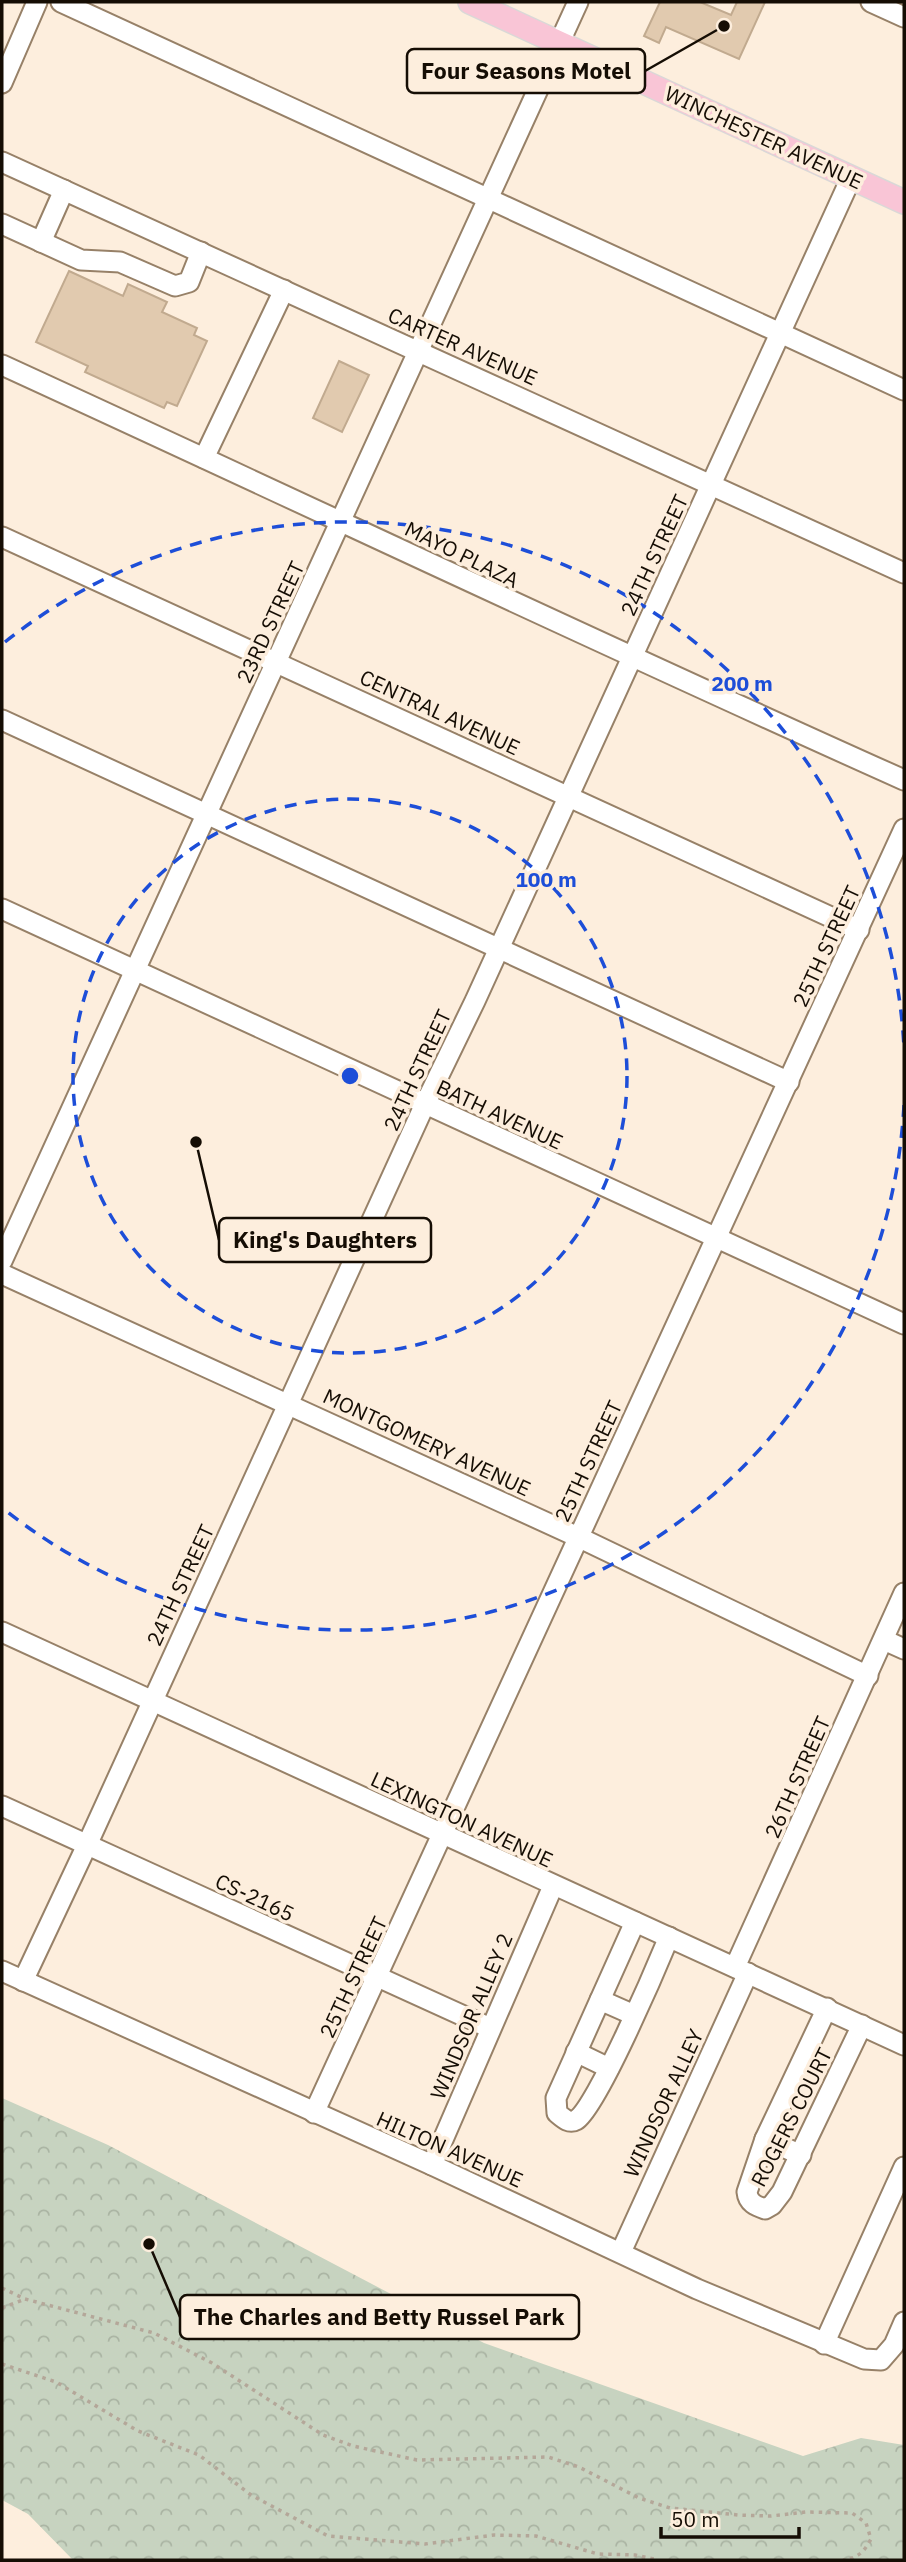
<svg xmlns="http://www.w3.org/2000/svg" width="906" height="2562" font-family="'IBM Plex Sans',sans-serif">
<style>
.park{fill:url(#park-crowns)}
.building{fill:#e1caaf;stroke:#c1aa8f;stroke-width:2}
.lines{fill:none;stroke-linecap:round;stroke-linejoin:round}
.minor-casing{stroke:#978168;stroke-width:23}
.major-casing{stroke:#dad8d7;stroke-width:26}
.path{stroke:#b4a799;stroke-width:3.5;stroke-dasharray:3.5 5;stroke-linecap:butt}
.minor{stroke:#fff;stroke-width:19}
.major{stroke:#f9c5d6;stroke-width:23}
.ring{fill:none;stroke:#1d4ed8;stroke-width:3.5;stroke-dasharray:12 9}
.labels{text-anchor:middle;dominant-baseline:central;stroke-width:7;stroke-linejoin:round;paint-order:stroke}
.street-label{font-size:21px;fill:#150d04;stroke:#fdeedd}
.centre{fill:#1d4ed8;stroke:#fdeedd;stroke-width:3.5}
.ring-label{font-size:21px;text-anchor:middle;font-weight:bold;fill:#1d4ed8;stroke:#fdeedd;stroke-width:7;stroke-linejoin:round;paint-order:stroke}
.leader{fill:none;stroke:#150d04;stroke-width:2.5}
.callout-dot{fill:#150d04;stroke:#fdeedd;stroke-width:2.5}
.callout{fill:#fdeedd;stroke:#150d04;stroke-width:2.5}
.callout-label{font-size:23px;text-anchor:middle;font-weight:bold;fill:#150d04}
</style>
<defs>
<pattern id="park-crowns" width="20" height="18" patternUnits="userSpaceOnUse" patternTransform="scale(1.75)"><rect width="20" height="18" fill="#c7d3c0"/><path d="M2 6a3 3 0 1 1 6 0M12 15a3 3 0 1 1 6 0" fill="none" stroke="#aab4a3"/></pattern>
</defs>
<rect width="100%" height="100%" fill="#fdeedd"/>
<polygon class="park" points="2,2098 108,2145 484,2343 803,2456 861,2438 904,2445 904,2560 73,2560 28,2514 2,2500"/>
<g class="building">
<polygon points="660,2 700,2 731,15 737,2 765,2 739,59 666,27 659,43 644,36"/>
<polygon points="69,271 123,296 128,284 167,302 162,312 197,328 194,335 207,341 177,406 167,402 164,408 85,372 88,366 36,342"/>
<polygon points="339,361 369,375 342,432 313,418"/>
</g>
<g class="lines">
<defs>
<g id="minor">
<polyline points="61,2 904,390"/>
<polyline points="871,2 904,17"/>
<polyline points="2,83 37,2"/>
<polyline points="2,162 904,573"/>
<polyline points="2,224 81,260 120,262 175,286 189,282 201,252"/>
<polyline points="41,242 64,190"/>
<path d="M2,365C303,503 602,645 904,780"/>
<polyline points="204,458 284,290"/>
<polyline points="2,537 859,930"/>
<polyline points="2,720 789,1082"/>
<polyline points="2,909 904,1324"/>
<polyline points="2,1261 578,2"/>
<polyline points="2,1274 578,1537 868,1676"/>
<polyline points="2,1632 904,2045"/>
<polyline points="884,1640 904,1649"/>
<polyline points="2,1806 490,2028"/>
<path d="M635,1922L556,2098L557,2113C563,2118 569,2124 576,2120C596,2109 657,1966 669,1937"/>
<polyline points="735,1967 904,1593"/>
<polyline points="2,1971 432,2165 697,2289 864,2359 881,2360 894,2345 904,2322"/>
<polyline points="23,1981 87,1845 425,1104 475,1001 851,178"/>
<polyline points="600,2000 634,2015"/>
<path d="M827,2008L765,2139L747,2192C748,2203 756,2206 765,2209L772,2205L782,2192L862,2025"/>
<polyline points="576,2052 609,2068"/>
<polyline points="314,2113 904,829"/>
<polyline points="765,2139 801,2155"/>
<polyline points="432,2165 553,1886"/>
<polyline points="621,2252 748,1973"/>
<polyline points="824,2344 904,2167"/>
</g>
<polyline id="major" points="470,2 904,202"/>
</defs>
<use href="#minor" class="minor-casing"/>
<use href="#major" class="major-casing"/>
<g class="path">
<path d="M2,2288L25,2299L154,2333L212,2363L323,2435L353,2446L417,2460L548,2457L579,2467L639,2498L670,2508L738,2515L771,2516L806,2512L852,2513L866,2523L871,2539C864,2552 858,2558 843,2560"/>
<polyline points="2,2308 25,2299"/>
<polyline points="2,2364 56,2382 138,2431 199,2455 251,2495 328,2536 425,2544 494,2535 536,2536 598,2554 635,2555 658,2560"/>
</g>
<use href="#minor" class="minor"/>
<use href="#major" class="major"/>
</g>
<g class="ring">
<circle cx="350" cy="1076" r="277"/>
<path d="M904 1105A555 555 0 0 1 5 1510M5 642A555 555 0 0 1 904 1047"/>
</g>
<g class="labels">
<g class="street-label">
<text transform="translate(764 137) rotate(25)">WINCHESTER AVENUE</text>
<text transform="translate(463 346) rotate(24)">CARTER AVENUE</text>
<text transform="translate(462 554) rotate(26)">MAYO PLAZA</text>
<text transform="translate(654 555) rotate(-65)">24TH STREET</text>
<text transform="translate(270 622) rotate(-65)">23RD STREET</text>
<text transform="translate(440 712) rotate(25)">CENTRAL AVENUE</text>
<text transform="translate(826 946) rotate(-65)">25TH STREET</text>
<text transform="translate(417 1070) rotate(-65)">24TH STREET</text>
<text transform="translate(500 1114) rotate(25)">BATH AVENUE</text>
<text transform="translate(427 1442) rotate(25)">MONTGOMERY AVENUE</text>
<text transform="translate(588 1461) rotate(-65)">25TH STREET</text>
<text transform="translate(180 1585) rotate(-65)">24TH STREET</text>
<text transform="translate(797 1777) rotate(-66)">26TH STREET</text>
<text transform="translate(462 1819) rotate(25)">LEXINGTON AVENUE</text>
<text transform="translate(255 1897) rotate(25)">CS-2165</text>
<text transform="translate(353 1977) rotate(-65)">25TH STREET</text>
<text transform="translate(471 2016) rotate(-67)">WINDSOR ALLEY 2</text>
<text transform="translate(663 2103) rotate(-65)">WINDSOR ALLEY</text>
<text transform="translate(791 2117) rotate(-63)">ROGERS COURT</text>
<text transform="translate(450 2149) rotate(24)">HILTON AVENUE</text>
</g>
</g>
<circle cx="350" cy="1076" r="10" class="centre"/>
<g class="ring-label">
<text x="742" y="691">200 m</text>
<text x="546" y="887">100 m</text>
</g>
<path class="leader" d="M724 26L645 71M196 1142L219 1240M149 2244L180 2317"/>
<g class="callout-dot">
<circle cx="724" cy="26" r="7"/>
<circle cx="196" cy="1142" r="7"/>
<circle cx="149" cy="2244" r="7"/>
</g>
<g class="callout">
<rect x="407" y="49" width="238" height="44" rx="7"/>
<rect x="219" y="1218" width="212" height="44" rx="7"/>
<rect x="180" y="2295" width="399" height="44" rx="7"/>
</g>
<g class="callout-label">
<text x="526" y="79">Four Seasons Motel</text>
<text x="325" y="1248">King's Daughters</text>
<text x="379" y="2325">The Charles and Betty Russel Park</text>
</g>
<rect width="906" height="2562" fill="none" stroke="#150d04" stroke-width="7"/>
<path d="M661 2527v10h138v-10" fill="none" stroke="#150d04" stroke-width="3.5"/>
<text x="671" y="2527" font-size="21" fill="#150d04" stroke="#fdeedd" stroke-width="5" paint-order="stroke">50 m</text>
</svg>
